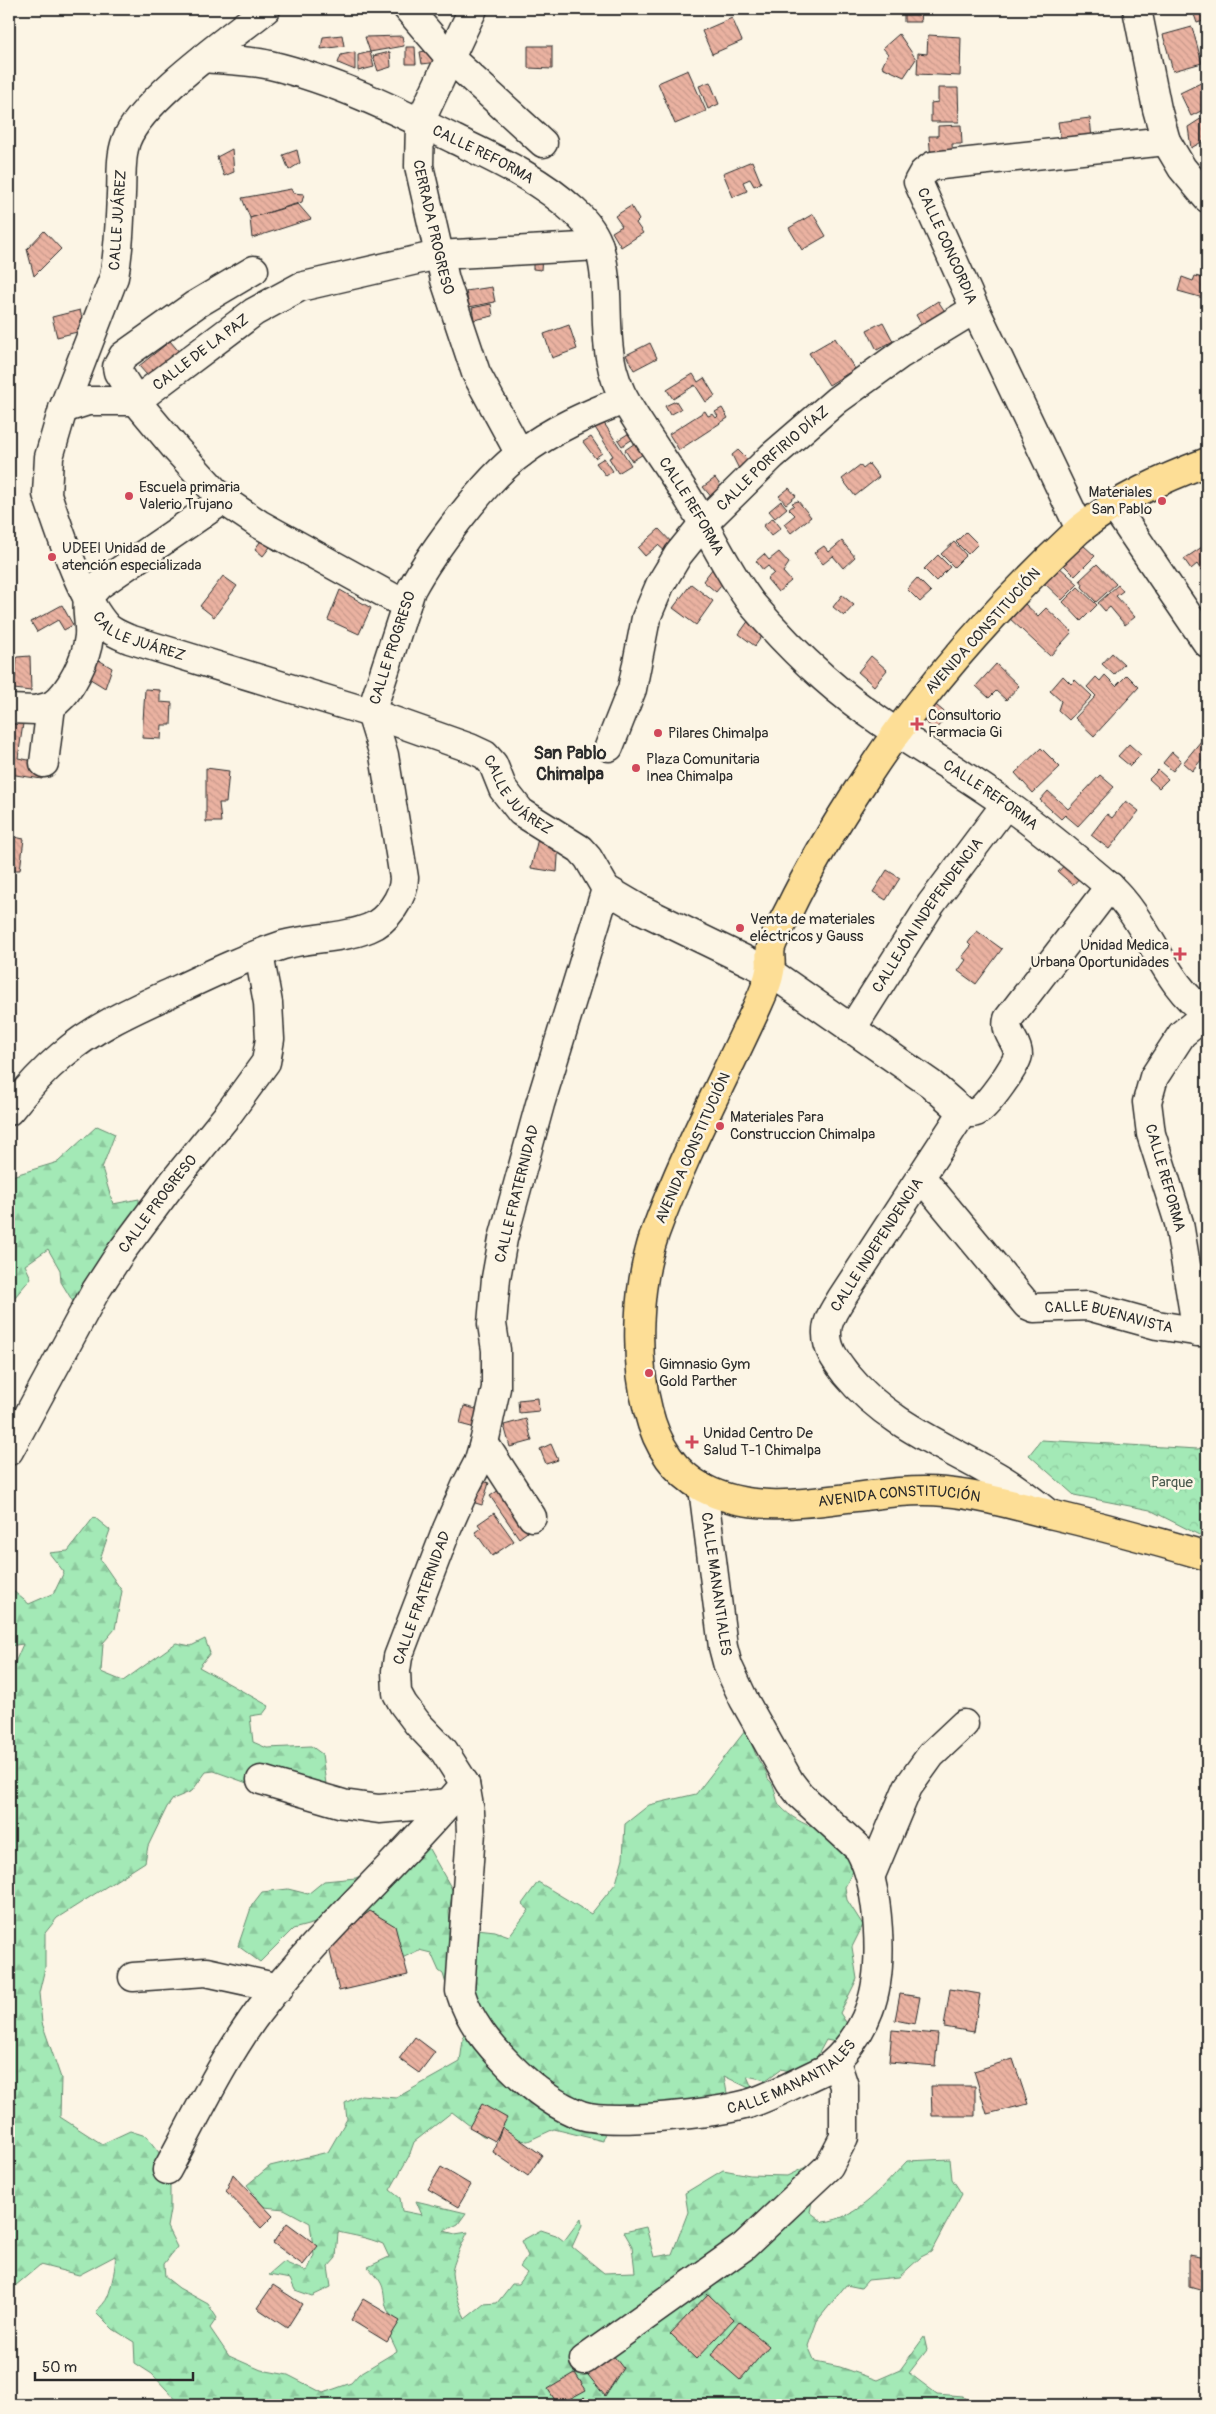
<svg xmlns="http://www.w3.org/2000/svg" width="1216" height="2414" font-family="Pangolin,sans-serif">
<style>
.forest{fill:url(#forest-firs);stroke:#678a70}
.park{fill:url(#park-crowns);stroke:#678a70}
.building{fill:url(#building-back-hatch);stroke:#2b2b2b}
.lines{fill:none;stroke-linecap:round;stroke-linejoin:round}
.minor-casing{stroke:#2b2b2b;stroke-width:31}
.major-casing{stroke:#2b2b2b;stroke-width:31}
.minor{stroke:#fcf5e5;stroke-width:28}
.major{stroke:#fdde96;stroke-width:28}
.poi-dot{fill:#d1495b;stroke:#fcf5e5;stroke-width:2}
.labels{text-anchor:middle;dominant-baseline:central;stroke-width:5;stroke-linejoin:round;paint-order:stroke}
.street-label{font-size:15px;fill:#2b2b2b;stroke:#fcf5e5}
.poi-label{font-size:15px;fill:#2b2b2b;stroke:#fcf5e5;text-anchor:start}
.park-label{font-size:15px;fill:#495a4e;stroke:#fcf5e5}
.quarter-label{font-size:18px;font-weight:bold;fill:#2b2b2b;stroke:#fcf5e5}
</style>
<defs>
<pattern id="forest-firs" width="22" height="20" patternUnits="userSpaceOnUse" patternTransform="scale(1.25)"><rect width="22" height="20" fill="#a3e9b6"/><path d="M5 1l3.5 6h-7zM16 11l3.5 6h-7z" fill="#8cc89d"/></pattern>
<pattern id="park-crowns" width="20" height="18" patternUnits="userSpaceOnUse" patternTransform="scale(1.25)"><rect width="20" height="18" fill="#a3e9b6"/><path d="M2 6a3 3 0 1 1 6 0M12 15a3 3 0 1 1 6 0" fill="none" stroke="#8cc89d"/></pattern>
<pattern id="building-back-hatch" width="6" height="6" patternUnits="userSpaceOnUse" patternTransform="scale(1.25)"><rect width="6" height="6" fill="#eab2a1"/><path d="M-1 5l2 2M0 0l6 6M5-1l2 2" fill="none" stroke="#c9998b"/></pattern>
</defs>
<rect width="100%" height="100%" fill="#fcf5e5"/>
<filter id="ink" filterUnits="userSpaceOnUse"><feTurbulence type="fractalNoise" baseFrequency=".02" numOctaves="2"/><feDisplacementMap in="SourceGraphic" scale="10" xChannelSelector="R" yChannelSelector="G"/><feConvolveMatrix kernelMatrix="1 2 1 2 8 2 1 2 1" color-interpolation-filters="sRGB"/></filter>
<g filter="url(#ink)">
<g class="forest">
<polygon points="97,1126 115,1134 102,1168 113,1204 139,1199 139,1207 75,1305 61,1282 60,1270 48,1249 25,1265 31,1278 9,1304 9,1179 15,1175 58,1162"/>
<path d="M94,1517L110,1530L100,1559L122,1591L115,1629L103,1643L101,1672L123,1681L176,1643L191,1646L205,1639L210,1653L199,1667L269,1706L263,1714L250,1716L253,1742L267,1748L311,1746L322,1754L328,1799L258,1787L214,1771L206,1772L192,1791L173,1799L167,1807L148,1846L145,1862L57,1918L45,1933V1968L39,1993L42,2023L61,2078L60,2117L102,2144L130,2131L146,2136L160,2154L170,2174V2210L167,2227L177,2247L164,2264L165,2277L179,2288L208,2304L217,2318L210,2328L229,2356L261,2370L288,2375L323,2393L351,2383L359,2374L397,2351L387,2330L395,2319C381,2308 387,2295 381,2283C378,2277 372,2272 368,2267L389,2257L383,2244C366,2237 355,2236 338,2232L336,2258L328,2267L331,2287L312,2296L295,2290L290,2279L269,2275L284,2262L307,2272L314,2255L310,2223L284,2209L264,2207L247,2185L270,2166L328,2152L347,2119L345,2103L361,2095L396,2098L460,2062L464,2032L455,2014L443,1974L439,1971L431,1953L419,1950L377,1970L319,1922L293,1929L260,1962L238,1946L252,1905L262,1892L288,1889L308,1894L324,1881L356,1878L425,1842L453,1891L449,1912L450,1926L495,1931L509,1936L529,1910L522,1904L538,1882L591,1914L616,1883L623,1858L625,1824L649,1805L696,1794L745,1731C752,1742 753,1750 759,1761C763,1768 767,1771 768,1779C777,1785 774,1800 781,1807C800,1827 830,1833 856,1841V1865L845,1887L847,1900L863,1925L852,1947L857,1979L840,2013L855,2036L841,2043L826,2040L807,2075L781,2069L766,2080L747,2076L753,2090L724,2076L727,2093L684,2122L607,2121L603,2141L554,2129L528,2141L483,2136L452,2112L414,2142L409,2156L390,2190L400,2198L402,2211L422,2215L416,2201L466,2213L458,2224L444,2231L455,2234L468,2232C464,2239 452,2265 452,2273C453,2287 460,2305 465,2319L484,2304L497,2303L512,2284H519L527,2273L520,2267L528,2256L521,2241L541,2230L556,2235L564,2241L581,2218L582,2225L572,2247L604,2273L635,2272L632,2246L624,2232L646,2227L654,2257L672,2254L688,2212L685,2193L723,2170L750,2175L787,2176L806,2167L817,2176L810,2212L823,2222C860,2218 883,2186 907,2161L950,2159L952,2179L962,2194L931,2252L921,2257L899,2277L868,2280L861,2288L846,2285L817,2321L808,2346L815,2362L840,2367L877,2380L900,2370L924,2337L927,2350L909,2373L937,2394L962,2396L973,2405H181L152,2374L135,2363L134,2342L113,2329L96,2312C100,2307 106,2302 108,2296C111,2289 117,2262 115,2256L79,2275L40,2265L9,2291V1676L23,1644L9,1646L11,1632L9,1629V1593L13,1591L29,1604L54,1593L64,1572L49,1553L68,1551Z"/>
</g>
<polygon class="park" points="1041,1440 1198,1449 1207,1446 1207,1539 1150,1510 1074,1495 1029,1455"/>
<g class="building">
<polygon points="904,9 943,9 943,13 920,13 921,22 904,22"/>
<polygon points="1192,9 1207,9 1207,20 1197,23"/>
<polygon points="732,18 742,41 712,54 702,31"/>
<polygon points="1192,27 1202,63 1173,71 1163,35"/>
<polygon points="899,34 916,59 904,77 882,67 888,54 883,48"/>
<polygon points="342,35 344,46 321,49 323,37"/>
<polygon points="928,35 961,37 960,76 917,74 918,53 927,54"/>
<polygon points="402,36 404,46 370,52 365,37"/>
<polygon points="528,46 552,46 552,69 528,68"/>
<polygon points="406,47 415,47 416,64 406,64"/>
<polygon points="436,49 438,62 422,64 420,52"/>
<polygon points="355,52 355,70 338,63 341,55"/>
<polygon points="370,52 374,67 358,71 358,55"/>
<polygon points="390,52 391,67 378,71 373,56"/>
<polygon points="688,70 706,111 675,124 658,83"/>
<polygon points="1207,80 1207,108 1191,116 1180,93"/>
<polygon points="710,82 719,104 708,109 699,86"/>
<polygon points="938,88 958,88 959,122 931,122 931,103 938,102"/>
<polygon points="1090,118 1092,139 1061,142 1058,122"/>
<polygon points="1202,118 1207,127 1207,139 1191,148 1188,127"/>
<polygon points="961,125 962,144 952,144 953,158 931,159 929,136 938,136 938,126"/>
<polygon points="232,149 234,172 224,176 217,157"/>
<polygon points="297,150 300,163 289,170 283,155"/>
<polygon points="752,161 761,183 754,186 750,179 743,182 747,191 733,197 723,173"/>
<polygon points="291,189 293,193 304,194 302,202 250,218 242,198"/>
<polygon points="298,204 311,219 252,238 250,218"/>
<polygon points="631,206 639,220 636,223 643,233 621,247 612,232 622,226 615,216"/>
<polygon points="813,214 826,236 802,250 789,228"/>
<polygon points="44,231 61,249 34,276 27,249"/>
<polygon points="542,256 541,270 533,269 533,262"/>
<polygon points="1195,276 1207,279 1207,299 1178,291 1182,277 1193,281"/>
<polygon points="492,287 495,302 469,307 466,291"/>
<polygon points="938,301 948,316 936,323 933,318 929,320 935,329 927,334 916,315"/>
<polygon points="491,304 493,316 474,320 472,308"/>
<polygon points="80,310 85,330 57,337 52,317"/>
<polygon points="883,322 893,341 877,350 867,330"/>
<polygon points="569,325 577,349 552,358 544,334"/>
<polygon points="835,338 855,369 829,385 809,353"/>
<polygon points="170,341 187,361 155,384 139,366"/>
<polygon points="650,343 657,358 634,370 626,355"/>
<polygon points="693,374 698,382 704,378 715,396 706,402 695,385 673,399 667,390"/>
<polygon points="676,401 681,409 670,415 665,406"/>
<polygon points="722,408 728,418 679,450 669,434 705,411 708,416 713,414 716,418 718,416 715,412"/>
<polygon points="602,420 631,465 618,473 609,458 613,456 594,426"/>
<polygon points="639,427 653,448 632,461 625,450 638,441 636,437 622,446 618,440"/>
<polygon points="591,437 602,453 595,458 583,442"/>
<polygon points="738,450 761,473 739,469 732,455"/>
<polygon points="604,458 613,471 606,476 596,463"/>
<polygon points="869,464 879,477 855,496 842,479 860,465 863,469"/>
<polygon points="715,478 729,497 718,505 703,487"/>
<polygon points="789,488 796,496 786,504 779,496"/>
<polygon points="781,501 787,508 775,518 769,511"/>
<polygon points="798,501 811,517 791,533 784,524 795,515 789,509 794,505 792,503"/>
<polygon points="773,518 781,528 771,536 763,526"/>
<polygon points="659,529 675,546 667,553 658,545 645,556 638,548"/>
<polygon points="966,532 978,544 968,554 956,542"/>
<polygon points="265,535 286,541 277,552 270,547 263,556 255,549"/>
<polygon points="842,541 855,557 843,568 833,556 823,564 814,553 824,546 829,552"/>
<polygon points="954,542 966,555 954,567 941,554"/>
<polygon points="1083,545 1095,556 1075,576 1064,565"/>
<polygon points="1205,545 1207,549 1207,566 1201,570 1197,564 1191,569 1184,559"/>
<polygon points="779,552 789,563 783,572 791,581 778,592 767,579 774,573 768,566 763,570 756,561 764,554 769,560"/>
<polygon points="938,555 950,567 936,581 924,569"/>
<polygon points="716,564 729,576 716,592 703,581"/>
<polygon points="1097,564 1116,584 1096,602 1082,587 1083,584 1080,580"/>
<polygon points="1057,565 1078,584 1062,600 1042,581"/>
<polygon points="223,576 237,586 214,617 200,606"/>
<polygon points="917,578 931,592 920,602 907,589"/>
<polygon points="691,584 713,601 696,625 673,608"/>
<polygon points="1118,585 1123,591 1116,596 1135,617 1125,625 1110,607 1105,611 1098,603"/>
<polygon points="1078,587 1097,605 1081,621 1063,602"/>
<polygon points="340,590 371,608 359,634 328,620"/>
<polygon points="1032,592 1034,594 1025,604 1038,616 1046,608 1072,632 1050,656 1008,617"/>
<polygon points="842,595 854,605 844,616 833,607"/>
<polygon points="62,605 73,625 64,630 58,620 37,632 31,622"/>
<polygon points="754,613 770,625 755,646 739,634"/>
<polygon points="1112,653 1124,664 1114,675 1102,664"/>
<polygon points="30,656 31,691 14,689 17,657"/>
<polygon points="871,656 887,670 874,686 858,672"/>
<polygon points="97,659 112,668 105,688 87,677"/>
<polygon points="996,664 1019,686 1006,700 996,691 989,698 976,686"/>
<polygon points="1105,675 1116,686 1127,675 1139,687 1094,736 1075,718 1096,696 1087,687 1096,677 1100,681"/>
<polygon points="1063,676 1071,684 1075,680 1092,696 1069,720 1058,710 1061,701 1050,691"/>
<polygon points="145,689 160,690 160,702 172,703 171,725 162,725 161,739 142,738"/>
<polygon points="931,701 948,715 935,730 918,716"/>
<polygon points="25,710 18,758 44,763 42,779 9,774 9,711"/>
<polygon points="1201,741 1207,747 1207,753 1192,771 1183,763"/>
<polygon points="1129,744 1141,755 1130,766 1118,756"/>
<polygon points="1041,748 1060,767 1033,793 1015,773"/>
<polygon points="1172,752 1181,760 1173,771 1163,763"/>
<polygon points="206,768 229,771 226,803 219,803 221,822 206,822"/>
<polygon points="1158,770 1168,779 1159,788 1149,779"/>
<polygon points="1100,775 1114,787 1078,826 1065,815 1061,819 1040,800 1048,791 1068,809"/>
<polygon points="1126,801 1139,811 1109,849 1091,835 1107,814 1112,818"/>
<polygon points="539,834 559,841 557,872 531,868"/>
<polygon points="9,836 24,839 20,870 9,870"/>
<polygon points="1076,852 1091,865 1073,885 1058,872"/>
<polygon points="887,870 900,878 886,900 873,892"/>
<polygon points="977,931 1002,949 976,984 958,971 966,960 962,957 971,946 968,943"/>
<polygon points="538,1398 539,1411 519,1413 518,1400"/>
<polygon points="464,1406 484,1411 479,1429 460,1424"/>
<polygon points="526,1419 532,1441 510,1447 504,1425"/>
<polygon points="551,1444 558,1460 546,1464 540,1449"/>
<polygon points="480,1480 489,1483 482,1505 472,1502"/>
<polygon points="508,1484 537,1525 519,1538 490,1496"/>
<polygon points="494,1513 514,1541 492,1556 475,1532 481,1528 478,1524"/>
<polygon points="370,1911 395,1926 408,1975 339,1991 328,1943"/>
<polygon points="950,1989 980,1994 974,2032 944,2027"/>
<polygon points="900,1994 920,1997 915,2024 895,2020"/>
<polygon points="892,2030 938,2034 935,2066 889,2062"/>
<polygon points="415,2037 435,2052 419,2073 399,2059"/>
<polygon points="1013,2059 1028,2104 987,2114 974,2071"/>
<polygon points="931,2086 975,2086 975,2116 932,2116"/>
<polygon points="482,2104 507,2118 495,2141 469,2127"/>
<polygon points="502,2127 542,2155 528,2176 493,2152"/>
<polygon points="441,2167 471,2185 458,2207 428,2189"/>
<polygon points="233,2174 273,2216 261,2228 226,2191"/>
<polygon points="287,2223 318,2246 303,2265 273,2243"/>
<polygon points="1189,2255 1207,2258 1207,2292 1189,2287"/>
<polygon points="273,2285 302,2304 287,2328 257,2308"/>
<polygon points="708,2294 734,2319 696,2359 670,2334"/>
<polygon points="363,2299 400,2321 387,2342 351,2320"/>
<polygon points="739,2321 769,2346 740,2380 711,2355"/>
<polygon points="609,2350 623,2368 605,2396 584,2370"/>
<polygon points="575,2373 586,2390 558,2405 548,2389"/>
<polygon points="584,2397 593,2405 577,2405"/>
</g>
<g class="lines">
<defs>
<g id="minor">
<path id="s1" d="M266,9C230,38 141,100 126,141C120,158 122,177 121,194C120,222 119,250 114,277L63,409L49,457L47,494C60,532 81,600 108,628C114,633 122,636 129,639L371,713L470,748L485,755L493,764L503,789L521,812L580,849L588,858L606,889L640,909L770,972L931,1084L963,1112"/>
<path id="s2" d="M408,9L450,58L420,122L419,166L445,280L476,373L520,454"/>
<polyline points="473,9 450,58 543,143"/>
<polyline points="1137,9 1157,109 1166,141 1182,168 1207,198"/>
<path id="s3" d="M204,58C225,60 249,60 270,65C334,80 395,110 454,139C495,159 540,179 574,211C584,220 595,233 599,247C615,300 595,350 627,404C647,438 671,469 691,503C712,536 728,573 752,604C774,630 799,656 824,678C879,727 946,761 1006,804C1041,829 1076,858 1109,886C1149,921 1164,986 1207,1013"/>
<polyline points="136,401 118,372 117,367 123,356 195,305 254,270"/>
<polyline points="63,409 88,401 136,401"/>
<polyline points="1114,506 1207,643"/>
<polyline points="1080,529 975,309 918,182 923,173 932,166 1166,141"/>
<path id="s4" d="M406,605L259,524L223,500L177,450L136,401L254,312L300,287L438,255L599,246"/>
<polyline points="9,709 36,710 51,706"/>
<path id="s5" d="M609,747L632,689L646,618L660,585L678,555L703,524L772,456L837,400L901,354L975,309"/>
<path d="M44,763L51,706C70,694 87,658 89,636C90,623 86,610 88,597L99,585L223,500"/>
<path id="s6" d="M606,889L540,1104L503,1239L496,1278L492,1324L496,1350V1388L484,1443L478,1463L466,1486L447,1529L398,1657L396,1671L397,1693L403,1704L418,1724L444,1751L465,1784L470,1812L471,1832L460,1991C469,2021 488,2044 510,2066C530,2086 553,2105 581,2115C613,2125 715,2113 748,2104C774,2096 799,2081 824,2070C844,2056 861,2032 869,2010C885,1969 880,1887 859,1849L800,1795L790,1782L744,1700L728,1666L723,1647L703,1488"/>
<path id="s7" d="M851,1030L931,904L1006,804"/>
<path id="s8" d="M9,1111C25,1091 42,1072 61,1056C95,1026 138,1008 179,989C213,973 247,957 283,945C311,937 342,939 369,928C387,921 404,897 404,878L384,755L371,713L411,590C432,551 485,480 520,454C551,430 588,414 624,400"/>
<path d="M963,1112L841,1299C835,1309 826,1321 827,1334C827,1350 837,1362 846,1374C887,1424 946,1446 1000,1478C1017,1488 1033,1501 1049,1514"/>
<path d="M963,1112C969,1113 973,1114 978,1111C986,1108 1018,1063 1018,1055C1018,1041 1004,1034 1008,1019L1110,886"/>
<path id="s9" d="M921,1177L1027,1305L1034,1308L1088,1306L1157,1325L1207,1333"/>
<polyline points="1197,1332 1179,1223 1151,1134 1147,1102 1154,1077 1182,1034 1207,1014"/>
<polyline points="484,1443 532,1517"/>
<path id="s10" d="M9,1451L95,1292L121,1252L174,1181L226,1117L266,1062L270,1039L268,1003L259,954"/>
<polyline points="261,1780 343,1804 379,1809 449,1803"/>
<polyline points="871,1875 908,1787 931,1755 964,1724"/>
<polyline points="133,1977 206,1972 279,1988"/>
<path d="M167,2170C196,2117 222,2061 258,2012C321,1930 399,1863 465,1784"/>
<polyline points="584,2360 743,2247 829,2166 844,2137 844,2086 836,2062"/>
</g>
<g id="major">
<path id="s11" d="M1207,462C1162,479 1118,499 1080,529C1001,603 926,685 867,776C839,819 811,864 789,910C783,922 775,935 771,947C769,955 772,963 770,971C768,984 761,998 756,1009C722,1083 683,1156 655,1233C637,1285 634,1357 648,1410C656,1443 672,1471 703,1488C776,1526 869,1484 945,1492C978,1495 1010,1504 1041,1512C1097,1525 1152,1540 1207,1556"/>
</g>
</defs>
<use href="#minor" class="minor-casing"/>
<use href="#major" class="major-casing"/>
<use href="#minor" class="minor"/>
<use href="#major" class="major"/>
</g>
</g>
<g class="poi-dot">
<circle cx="129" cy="496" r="5"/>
<circle cx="1162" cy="501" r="5"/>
<circle cx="52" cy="557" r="5"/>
<path d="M914.5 716.5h5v5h5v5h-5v5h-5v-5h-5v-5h5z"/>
<circle cx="658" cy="733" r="5"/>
<circle cx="636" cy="768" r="5"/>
<circle cx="740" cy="928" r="5"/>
<path d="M1177.5 946.5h5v5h5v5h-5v5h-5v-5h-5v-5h5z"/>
<circle cx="720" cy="1126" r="5"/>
<circle cx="649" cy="1373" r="5"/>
<path d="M689.5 1434.5h5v5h5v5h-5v5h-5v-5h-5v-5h5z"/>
</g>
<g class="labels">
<g class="street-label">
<text stroke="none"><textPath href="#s3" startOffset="298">CALLE REFORMA</textPath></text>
<text transform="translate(118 220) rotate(-86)">CALLE JUÁREZ</text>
<text stroke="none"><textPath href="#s2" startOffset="242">CERRADA PROGRESO</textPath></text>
<text transform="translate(947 246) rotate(66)">CALLE CONCORDIA</text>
<text stroke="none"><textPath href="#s4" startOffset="424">CALLE DE LA PAZ</textPath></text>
<text stroke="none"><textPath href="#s5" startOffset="341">CALLE PORFIRIO DÍAZ</textPath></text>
<text stroke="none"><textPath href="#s3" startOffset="732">CALLE REFORMA</textPath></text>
<text transform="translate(983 631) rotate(-48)">AVENIDA CONSTITUCIÓN</text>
<text stroke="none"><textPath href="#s1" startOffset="739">CALLE JUÁREZ</textPath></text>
<text stroke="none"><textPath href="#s8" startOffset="714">CALLE PROGRESO</textPath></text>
<text stroke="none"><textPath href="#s1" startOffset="1159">CALLE JUÁREZ</textPath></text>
<text stroke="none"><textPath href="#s3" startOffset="1154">CALLE REFORMA</textPath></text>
<text stroke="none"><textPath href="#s7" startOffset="138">CALLEJÓN INDEPENDENCIA</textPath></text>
<text transform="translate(693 1148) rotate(-66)">AVENIDA CONSTITUCIÓN</text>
<text transform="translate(1165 1178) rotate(74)">CALLE REFORMA</text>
<text transform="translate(517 1194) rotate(-76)">CALLE FRATERNIDAD</text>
<text stroke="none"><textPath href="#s10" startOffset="289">CALLE PROGRESO</textPath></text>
<text transform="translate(877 1245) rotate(-57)">CALLE INDEPENDENCIA</text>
<text stroke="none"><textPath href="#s9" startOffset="250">CALLE BUENAVISTA</textPath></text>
<text stroke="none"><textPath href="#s11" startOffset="1455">AVENIDA CONSTITUCIÓN</textPath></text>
<text transform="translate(716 1584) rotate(82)">CALLE MANANTIALES</text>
<text transform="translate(422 1598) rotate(-70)">CALLE FRATERNIDAD</text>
<text stroke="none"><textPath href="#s6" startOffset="1558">CALLE MANANTIALES</textPath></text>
</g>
<g class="poi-label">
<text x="139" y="487">Escuela primaria<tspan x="139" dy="17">Valerio Trujano</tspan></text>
<text x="1152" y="492" text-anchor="end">Materiales<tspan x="1152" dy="17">San Pablo</tspan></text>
<text x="62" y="548">UDEEI Unidad de<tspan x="62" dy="17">atención especializada</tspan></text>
<text x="928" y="715">Consultorio<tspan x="928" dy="17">Farmacia Gi</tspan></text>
<text x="668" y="733">Pilares Chimalpa</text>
<text x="646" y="759">Plaza Comunitaria<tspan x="646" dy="17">Inea Chimalpa</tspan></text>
<text x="750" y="919">Venta de materiales<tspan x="750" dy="17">eléctricos y Gauss</tspan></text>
<text x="1169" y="945" text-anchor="end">Unidad Medica<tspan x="1169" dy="17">Urbana Oportunidades</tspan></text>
<text x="730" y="1117">Materiales Para<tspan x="730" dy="17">Construccion Chimalpa</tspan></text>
<text x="659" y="1364">Gimnasio Gym<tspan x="659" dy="17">Gold Parther</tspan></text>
<text x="703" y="1433">Unidad Centro De<tspan x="703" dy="17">Salud T-1 Chimalpa</tspan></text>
</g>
<g class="park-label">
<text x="1172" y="1482">Parque</text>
</g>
<g class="quarter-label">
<text x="570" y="753">San Pablo<tspan x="570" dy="21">Chimalpa</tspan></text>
</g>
</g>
<rect width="1216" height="2414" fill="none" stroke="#fcf5e5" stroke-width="30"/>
<rect x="15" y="15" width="1186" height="2384" fill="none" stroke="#2b2b2b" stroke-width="2" filter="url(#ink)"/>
<path d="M35 2372v8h158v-8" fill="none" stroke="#2b2b2b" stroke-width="2.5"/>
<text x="42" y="2372" font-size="15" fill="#2b2b2b" stroke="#fcf5e5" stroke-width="4" paint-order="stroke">50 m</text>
</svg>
